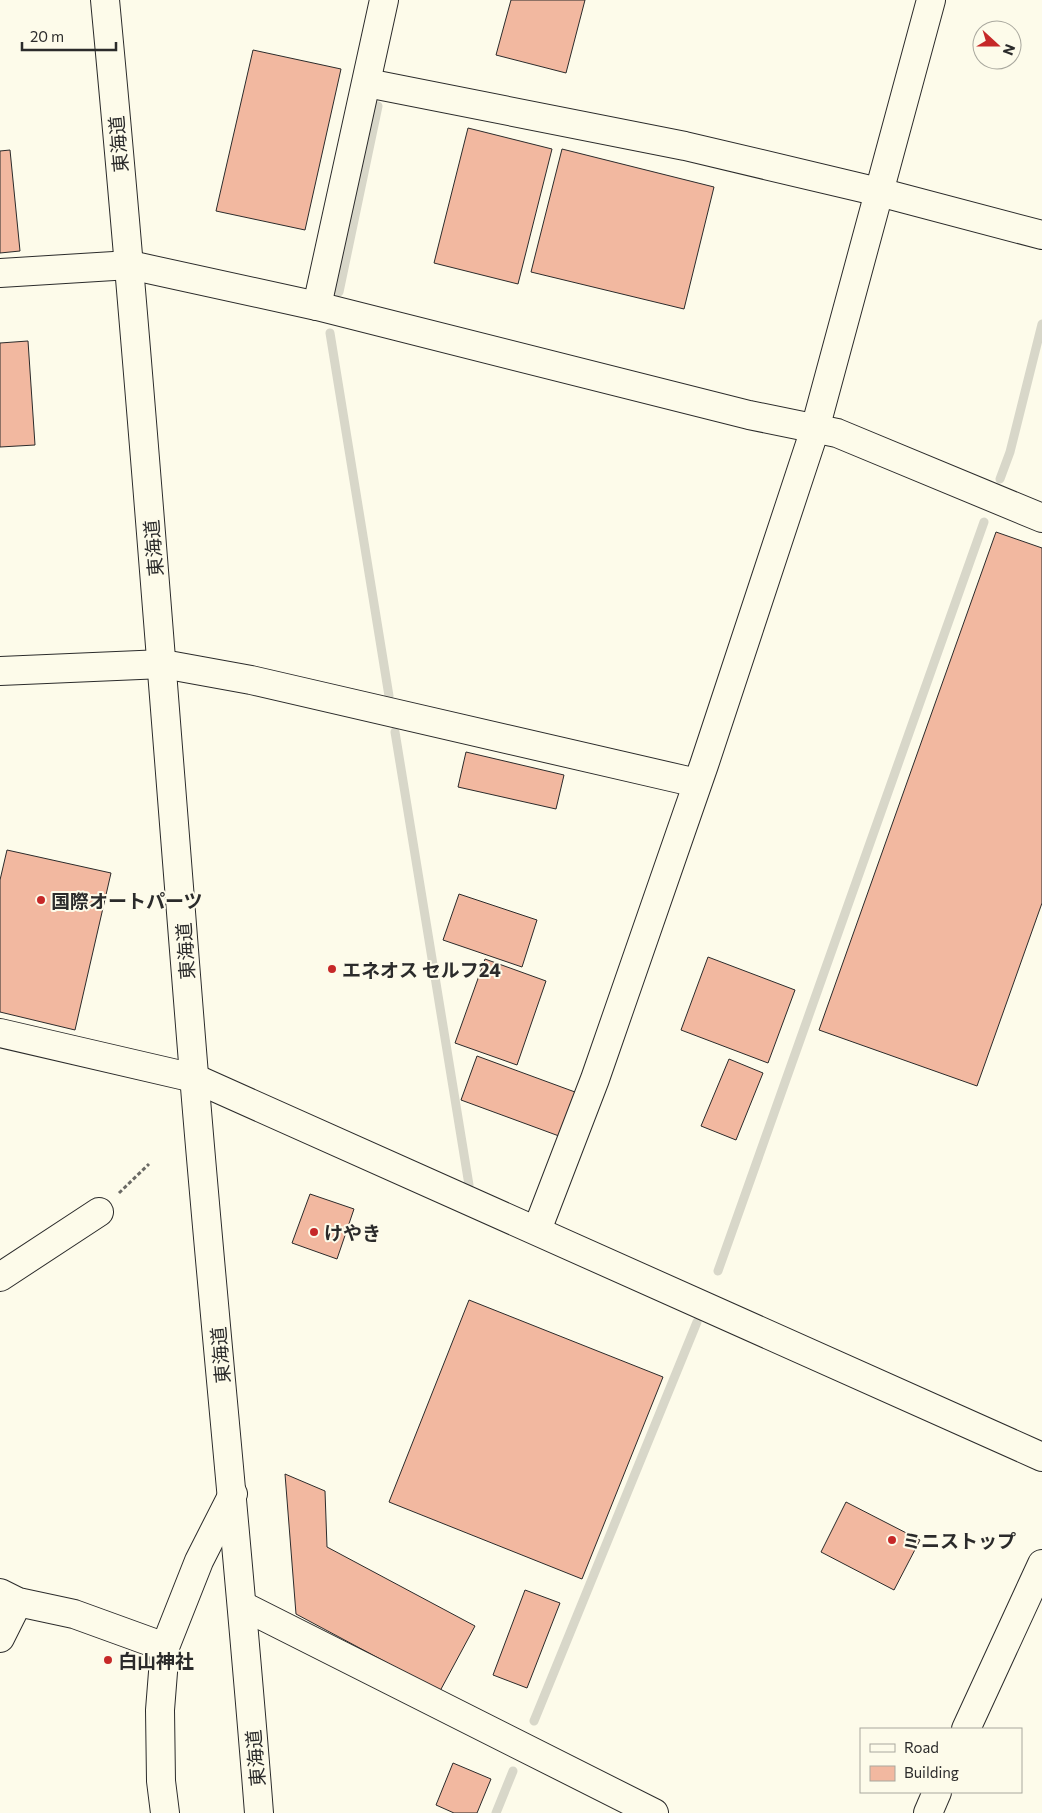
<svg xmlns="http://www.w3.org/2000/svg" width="1042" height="1813" font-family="Commissioner,'Noto Sans JP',sans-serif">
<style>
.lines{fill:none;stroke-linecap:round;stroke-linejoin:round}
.stream{stroke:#d8d7c9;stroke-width:9}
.building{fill:#f2b8a0;stroke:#2b2b2b}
.minor-casing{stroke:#2b2b2b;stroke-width:30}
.tertiary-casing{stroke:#2b2b2b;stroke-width:30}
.primary-casing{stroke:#2b2b2b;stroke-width:30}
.trunk-casing{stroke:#2b2b2b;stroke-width:30}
.path{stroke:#6a6964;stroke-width:3;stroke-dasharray:4 2.5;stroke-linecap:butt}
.minor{stroke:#fdfbea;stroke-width:28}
.tertiary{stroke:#fdfbea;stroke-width:28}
.primary{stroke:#fdfbea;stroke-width:28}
.trunk{stroke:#fdfbea;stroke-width:28}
.poi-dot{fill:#c62828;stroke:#fdfbea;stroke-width:2}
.labels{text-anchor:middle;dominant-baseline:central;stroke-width:4;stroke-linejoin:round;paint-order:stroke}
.street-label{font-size:19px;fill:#2b2b2b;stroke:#fdfbea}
.poi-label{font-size:19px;font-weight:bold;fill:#2b2b2b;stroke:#fdfbea;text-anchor:start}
</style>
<rect width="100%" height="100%" fill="#fdfbea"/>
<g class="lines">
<g class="stream">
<polyline points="339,292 378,106"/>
<polyline points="330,333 389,696"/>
<polyline points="1000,479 1010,452 1042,324"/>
<polyline points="395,732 469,1185"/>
<polyline points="718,1271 984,522"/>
<polyline points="534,1721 697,1322"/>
<polyline points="496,1813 513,1771"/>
</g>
</g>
<g class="building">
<polygon points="511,0 585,0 566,73 496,55"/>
<polygon points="253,50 341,69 305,230 216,211"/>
<polygon points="468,128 552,149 518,284 434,263"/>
<polygon points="562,149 714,187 684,309 531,272"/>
<polygon points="10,150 20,251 0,253 0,151"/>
<polygon points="28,341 35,445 0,447 0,343"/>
<polygon points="996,532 1042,548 1042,903 977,1086 819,1030"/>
<polygon points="466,752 564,775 556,809 458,787"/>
<polygon points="7,850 111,873 75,1030 0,1012 0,880"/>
<polygon points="459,894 537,920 522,967 443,940"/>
<polygon points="708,957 795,990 768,1063 681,1030"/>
<polygon points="485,959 546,981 517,1065 455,1043"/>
<polygon points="477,1056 575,1092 559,1136 461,1100"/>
<polygon points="729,1059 763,1073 736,1140 701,1126"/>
<polygon points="310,1194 354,1209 337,1259 292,1243"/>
<polygon points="469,1300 663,1377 582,1579 389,1502"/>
<polygon points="285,1474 325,1491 327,1547 475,1626 440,1691 296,1614"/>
<polygon points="846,1502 920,1540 894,1590 821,1552"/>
<polygon points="525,1590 560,1603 527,1688 493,1675"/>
<polygon points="453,1763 491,1779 477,1813 454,1813 436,1805"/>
</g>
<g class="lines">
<defs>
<g id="minor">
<polyline points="367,83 685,146 879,192 1042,235"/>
<polyline points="0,273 130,265 317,306 749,415 837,433 1042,518"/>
<polyline points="317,306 384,0"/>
<polyline points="0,671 163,664 251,680 697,783"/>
<polyline points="537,1230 595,1079 704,765 815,429 931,0"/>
<polyline points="0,1277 99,1212"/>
<polyline points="0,1593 18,1602 74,1614 165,1647"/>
<polyline points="243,1606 654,1813"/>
<polyline points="0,1638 18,1602"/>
<polyline points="966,1729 1042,1564"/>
<polyline points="928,1813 937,1792"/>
</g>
<polyline id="tertiary" points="0,1033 194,1078 1042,1457"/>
<polyline id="primary" points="165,1813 161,1781 160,1710 165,1647 199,1561 233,1494"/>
<path id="trunk" d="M105,0C139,358 165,717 194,1075C214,1321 240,1567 259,1813"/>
</defs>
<use href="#minor" class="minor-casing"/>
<use href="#tertiary" class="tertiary-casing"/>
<use href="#primary" class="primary-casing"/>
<use href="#trunk" class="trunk-casing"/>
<polyline class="path" points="119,1193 149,1164"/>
<use href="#minor" class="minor"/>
<use href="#tertiary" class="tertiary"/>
<use href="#primary" class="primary"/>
<use href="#trunk" class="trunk"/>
</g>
<g class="poi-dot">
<circle cx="41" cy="900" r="5"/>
<circle cx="332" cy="969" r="5"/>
<circle cx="314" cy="1232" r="5"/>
<circle cx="892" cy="1540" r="5"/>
<circle cx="108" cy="1660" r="5"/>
</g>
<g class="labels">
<g class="street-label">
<text transform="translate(118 144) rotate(-95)">東海道</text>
<text transform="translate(153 548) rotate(-95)">東海道</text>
<text transform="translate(185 951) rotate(-94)">東海道</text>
<text transform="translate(220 1355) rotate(-95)">東海道</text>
<text transform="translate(255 1758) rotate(-95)">東海道</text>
</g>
<g class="poi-label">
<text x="51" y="900">国際オートパーツ</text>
<text x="342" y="969">エネオス セルフ24</text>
<text x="324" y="1232">けやき</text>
<text x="902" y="1540">ミニストップ</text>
<text x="118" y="1660">白山神社</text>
</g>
</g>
<rect x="860" y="1728" width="162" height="65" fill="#fdfbea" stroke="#a9a89e"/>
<rect x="870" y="1744" width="25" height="8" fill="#fdfbea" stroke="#a9a89e"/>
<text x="904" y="1753" font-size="15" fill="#2b2b2b">Road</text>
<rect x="870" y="1766" width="25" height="15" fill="#f2b8a0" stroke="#a9a89e"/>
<text x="904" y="1778" font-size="15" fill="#2b2b2b">Building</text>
<g transform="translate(997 45) rotate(111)"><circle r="24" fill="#fdfbea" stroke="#a9a89e"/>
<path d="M0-4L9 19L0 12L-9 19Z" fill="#c62828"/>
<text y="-8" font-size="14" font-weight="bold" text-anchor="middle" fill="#2b2b2b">N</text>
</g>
<path d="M22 42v8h94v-8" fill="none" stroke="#2b2b2b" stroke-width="2.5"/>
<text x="30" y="42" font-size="15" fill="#2b2b2b" stroke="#fdfbea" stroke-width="4" paint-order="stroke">20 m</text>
</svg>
